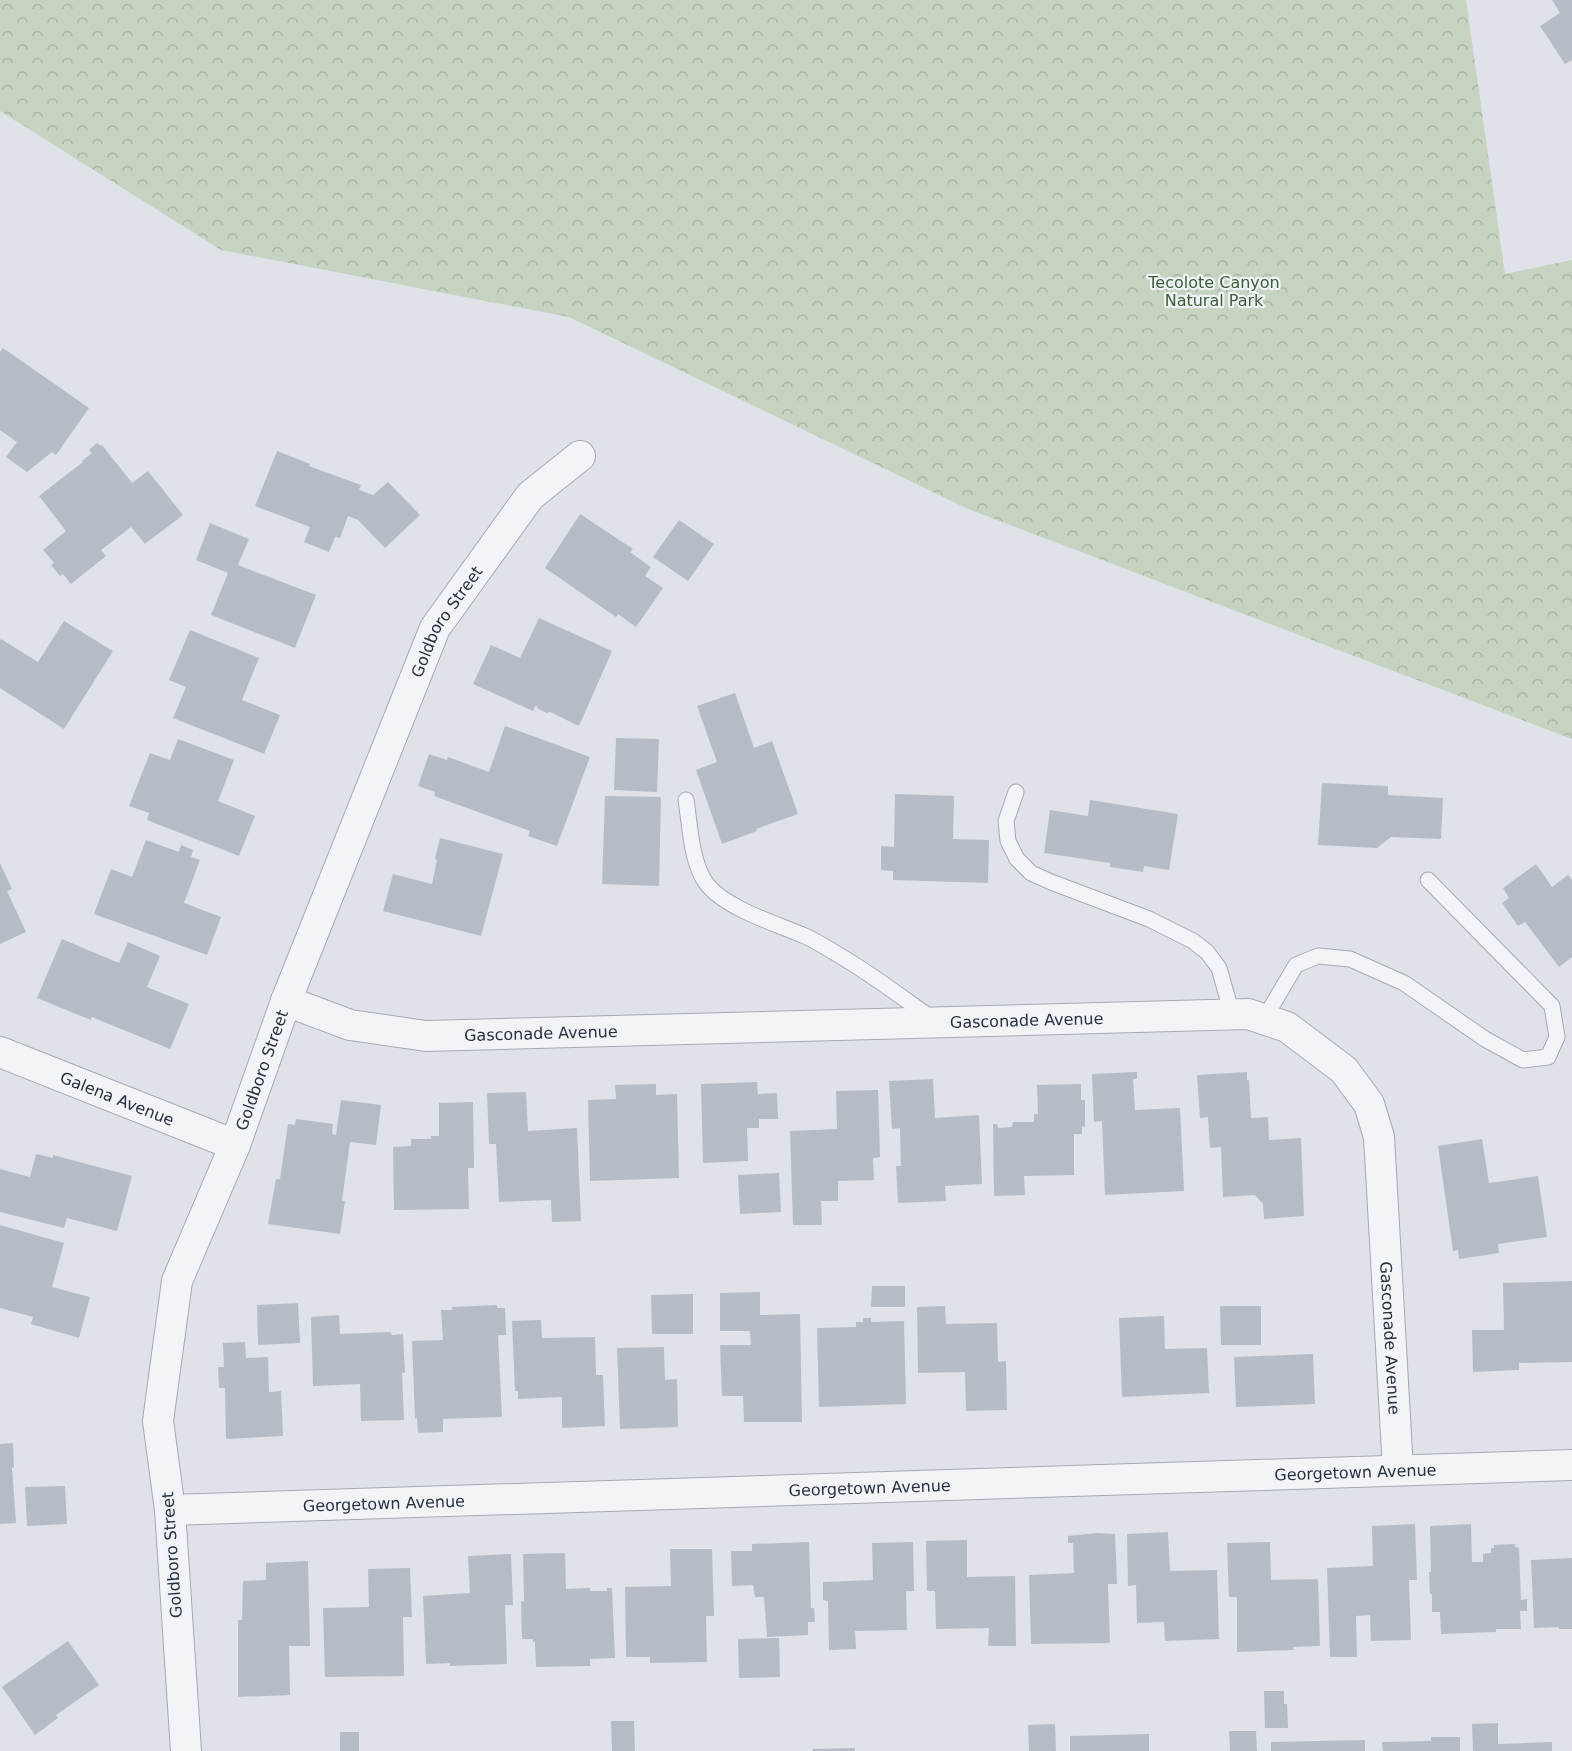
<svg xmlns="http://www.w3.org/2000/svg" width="1572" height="1751" font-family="'DejaVu Sans',sans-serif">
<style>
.forest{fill:url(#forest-crowns)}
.building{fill:#b6bcc6}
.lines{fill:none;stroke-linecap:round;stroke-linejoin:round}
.service-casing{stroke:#a4aab3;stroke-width:17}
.minor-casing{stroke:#a4aab3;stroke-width:32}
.service{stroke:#f2f4f7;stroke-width:15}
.minor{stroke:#f2f4f7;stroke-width:30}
.labels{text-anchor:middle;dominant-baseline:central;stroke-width:4.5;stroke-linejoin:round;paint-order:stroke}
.park-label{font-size:16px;fill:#3b5d34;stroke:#eff2f7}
.street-label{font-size:16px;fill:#273041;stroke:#eff2f7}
</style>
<defs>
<pattern id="forest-crowns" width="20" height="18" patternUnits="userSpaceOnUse" patternTransform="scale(1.5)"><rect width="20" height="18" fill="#c5d3c0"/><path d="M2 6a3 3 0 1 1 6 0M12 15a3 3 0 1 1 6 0" fill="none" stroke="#a9b5a6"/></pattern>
</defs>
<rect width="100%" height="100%" fill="#dfe3e9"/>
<polygon class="forest" points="0,0 1466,0 1505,274 1572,260 1572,739 968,509 569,317 221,250 0,111"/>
<g class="building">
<polygon points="1552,0 1572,0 1572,60 1565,64 1540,26 1560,13"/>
<polygon points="3,348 89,408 56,455 52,452 27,472 6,457 17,442 0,430 0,352"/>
<polygon points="97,443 101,446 102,445 132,483 148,471 183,515 145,544 131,527 101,550 106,556 71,584 63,574 60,576 51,565 54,563 43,550 66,531 39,496 83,462 82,461 92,453 89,450"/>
<polygon points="277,451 310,464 309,466 361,485 359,490 373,495 388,482 420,515 385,548 358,520 348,516 340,538 335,537 329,552 304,542 310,527 255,506"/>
<polygon points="580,514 633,549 630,552 651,567 645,576 663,588 636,627 618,614 616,617 545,568"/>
<polygon points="679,520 714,544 688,581 653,557"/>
<polygon points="210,523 249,539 238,565 316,595 295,648 211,615 228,573 196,560"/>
<polygon points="539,618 612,651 579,726 550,712 547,713 538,709 536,705 533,711 473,684 491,645 520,658"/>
<polygon points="64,621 113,651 64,729 0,688 0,641 1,639 38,662"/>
<polygon points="190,630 259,658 242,700 280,715 264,754 173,718 186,687 169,680"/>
<polygon points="735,693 754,748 772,741 798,814 756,829 757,831 722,844 696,770 717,762 697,706"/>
<polygon points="505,726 590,757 557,846 528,836 530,831 434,796 435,792 418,786 429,754 447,760 448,757 489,772"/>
<polygon points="616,738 659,739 657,792 614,790"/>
<polygon points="178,739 234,760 218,801 255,816 239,856 147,820 149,813 129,806 150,753 170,760"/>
<polygon points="1322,783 1388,786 1388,795 1443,798 1441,839 1391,837 1377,848 1318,845"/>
<polygon points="895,794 954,796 953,839 989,840 988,883 893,880 893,871 881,870 881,846 894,847"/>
<polygon points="605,796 661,797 659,886 602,884"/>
<polygon points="1090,800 1178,814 1169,870 1144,866 1143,872 1110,867 1110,863 1044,853 1050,810 1088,816"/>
<polygon points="440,838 503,854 481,936 383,911 393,874 432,884 437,860 435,859"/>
<polygon points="146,840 179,852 181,845 193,850 191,857 200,860 184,903 221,917 207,955 94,914 111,869 132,877"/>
<polygon points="0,863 12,889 7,891 26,932 0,944"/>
<polygon points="1536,864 1552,887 1568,875 1572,880 1572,957 1559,967 1525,922 1518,926 1502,903 1509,898 1503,888"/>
<polygon points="62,939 119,963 128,942 160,956 147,987 189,1004 170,1049 92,1017 91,1020 37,998"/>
<polygon points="1137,1072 1137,1079 1133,1079 1135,1110 1180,1108 1184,1191 1105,1195 1102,1121 1094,1122 1092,1074"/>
<polygon points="1247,1072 1247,1080 1249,1080 1251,1118 1268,1117 1269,1140 1301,1138 1304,1216 1264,1219 1263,1204 1255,1195 1223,1197 1221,1147 1210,1148 1208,1117 1200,1118 1197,1075"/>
<polygon points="933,1079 935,1118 979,1115 982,1184 945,1186 946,1201 898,1203 896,1166 901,1166 900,1128 892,1129 889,1081"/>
<polygon points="757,1082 758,1094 777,1093 778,1119 759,1119 759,1128 747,1128 748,1161 703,1163 701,1084"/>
<polygon points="656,1084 656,1095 677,1094 679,1178 590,1181 588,1100 616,1099 615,1085"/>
<polygon points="1081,1084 1081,1100 1085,1100 1085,1127 1082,1126 1082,1134 1074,1134 1074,1175 1024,1176 1025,1195 994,1196 993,1124 997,1124 998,1128 1012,1127 1013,1122 1034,1122 1034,1114 1038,1114 1037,1085"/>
<polygon points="878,1090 880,1157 873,1158 874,1180 838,1181 838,1201 821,1201 822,1225 793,1225 790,1131 837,1129 836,1091"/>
<polygon points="526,1092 528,1131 577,1128 581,1221 552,1222 551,1200 499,1202 496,1144 489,1144 487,1093"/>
<polygon points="341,1100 381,1105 376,1145 350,1142 342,1201 345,1201 340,1234 268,1224 276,1179 280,1179 288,1124 295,1125 296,1119 333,1124 332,1134 336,1135"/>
<polygon points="473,1102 474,1168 468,1168 469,1209 394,1210 393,1147 411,1146 411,1139 431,1139 431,1136 439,1136 439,1103"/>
<polygon points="1482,1139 1489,1183 1538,1176 1547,1237 1498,1244 1499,1253 1459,1259 1458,1250 1453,1251 1438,1146"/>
<polygon points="36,1154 53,1158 53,1155 132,1176 117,1231 67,1218 64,1228 0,1212 0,1169 30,1177"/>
<polygon points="779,1173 781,1212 740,1214 738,1175"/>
<polygon points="0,1225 64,1243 52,1287 90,1297 79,1338 31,1324 33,1317 0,1308"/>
<polygon points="1572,1281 1572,1362 1519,1363 1519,1370 1473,1372 1472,1330 1504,1330 1503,1283"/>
<polygon points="872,1286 905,1286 905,1307 871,1307"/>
<polygon points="760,1292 760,1315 800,1314 802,1422 744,1422 743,1396 722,1396 720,1345 751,1345 750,1331 720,1331 720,1293"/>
<polygon points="693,1294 693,1334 652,1334 651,1295"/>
<polygon points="298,1303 300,1343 258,1345 257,1305"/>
<polygon points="497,1305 497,1308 505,1308 506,1335 498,1335 502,1417 443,1419 443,1432 418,1433 417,1418 415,1419 412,1341 443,1340 441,1310 452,1310 452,1307"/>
<polygon points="945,1306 946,1324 997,1323 998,1362 1006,1361 1007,1410 966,1411 965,1372 918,1373 917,1307"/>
<polygon points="1220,1306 1261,1306 1261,1345 1221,1345"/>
<polygon points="339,1315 340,1334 391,1332 392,1335 403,1334 405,1373 402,1373 404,1420 361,1421 360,1384 313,1386 311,1317"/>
<polygon points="1164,1316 1165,1349 1207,1348 1209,1393 1122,1397 1119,1318"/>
<polygon points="863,1318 871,1318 871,1322 904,1321 906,1404 819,1407 817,1328 856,1327 856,1322 863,1322"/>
<polygon points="541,1320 542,1338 595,1337 596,1375 603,1375 605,1426 562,1428 562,1397 518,1399 518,1391 515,1391 512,1321"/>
<polygon points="245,1342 246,1358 268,1357 269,1392 281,1391 283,1436 226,1439 225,1388 219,1388 218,1367 224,1367 223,1343"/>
<polygon points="664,1347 665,1380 677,1379 678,1427 620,1429 617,1348"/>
<polygon points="1313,1354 1315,1404 1236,1407 1234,1357"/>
<polygon points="13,1443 14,1468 12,1467 16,1523 0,1524 0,1444"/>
<polygon points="65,1486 67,1524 27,1526 25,1487"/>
<polygon points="1415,1524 1417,1580 1409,1580 1411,1640 1371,1641 1370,1615 1356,1616 1357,1657 1330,1657 1327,1568 1373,1566 1372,1526"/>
<polygon points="1471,1524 1472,1562 1483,1562 1483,1554 1491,1553 1491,1548 1494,1548 1494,1545 1515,1544 1515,1547 1519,1548 1521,1600 1527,1599 1527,1611 1520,1611 1521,1629 1496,1629 1496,1632 1441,1634 1440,1612 1432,1612 1432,1594 1430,1594 1429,1572 1431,1572 1430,1526"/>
<polygon points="1168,1532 1170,1571 1217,1570 1219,1639 1165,1641 1164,1622 1137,1623 1136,1585 1128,1586 1127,1534"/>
<polygon points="1097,1533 1115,1534 1117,1584 1108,1584 1110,1643 1031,1644 1029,1575 1074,1573 1073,1543 1068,1543 1068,1536"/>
<polygon points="967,1540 967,1577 1015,1576 1016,1646 988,1646 989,1628 936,1629 935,1591 927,1591 926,1541"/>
<polygon points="809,1542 811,1608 814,1608 815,1622 808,1622 808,1635 767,1637 764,1597 755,1597 753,1585 732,1586 731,1551 752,1551 752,1544"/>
<polygon points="913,1542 914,1591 906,1591 907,1630 855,1631 856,1649 829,1650 828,1601 823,1600 823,1582 873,1580 872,1543"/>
<polygon points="1270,1542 1271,1580 1318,1579 1320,1646 1293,1647 1294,1650 1237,1652 1237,1597 1229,1597 1227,1543"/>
<polygon points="670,1549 712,1549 714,1616 706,1616 707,1662 650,1663 650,1657 626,1657 625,1587 671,1586"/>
<polygon points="565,1553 566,1589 590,1588 590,1591 607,1591 607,1588 612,1588 615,1658 590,1659 590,1666 536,1667 535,1642 533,1642 533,1639 522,1639 521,1601 524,1602 523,1554"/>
<polygon points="511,1554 513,1605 505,1605 507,1664 450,1666 450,1663 426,1664 423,1596 470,1593 468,1556"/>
<polygon points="1572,1558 1572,1629 1559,1629 1559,1627 1534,1628 1531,1560"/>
<polygon points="308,1561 310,1646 289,1646 290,1695 238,1697 238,1620 242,1620 243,1581 266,1580 266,1563"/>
<polygon points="410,1568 412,1617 403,1617 404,1676 325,1677 323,1608 369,1607 368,1569"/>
<polygon points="779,1638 780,1677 739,1678 738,1639"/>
<polygon points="68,1641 99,1685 56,1715 58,1718 35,1735 2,1687"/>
<polygon points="1264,1691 1284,1691 1284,1704 1287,1704 1288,1728 1265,1728"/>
<polygon points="611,1721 634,1721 635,1751 612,1751"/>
<polygon points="1498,1723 1498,1744 1552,1742 1552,1751 1473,1751 1472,1724"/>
<polygon points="1055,1724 1056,1751 1029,1751 1028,1725"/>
<polygon points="1229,1731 1256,1731 1257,1751 1230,1751"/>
<rect x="340" y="1732" width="19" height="19"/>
<polygon points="1149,1734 1149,1751 1070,1751 1070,1736"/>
<polygon points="1431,1737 1460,1737 1460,1751 1383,1751 1382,1742 1431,1741"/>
<polygon points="1365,1740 1365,1751 1271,1751 1271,1742"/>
<polygon points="855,1748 855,1751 813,1751 813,1749"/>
</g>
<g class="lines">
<defs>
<g id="service">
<polyline points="1016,792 1006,821 1008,841 1017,859 1031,873 1051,882 1149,919 1193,941 1207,952 1219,968 1232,1014"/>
<path d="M686,800C690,825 691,862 706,883C724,908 777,924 805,936C816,941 827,948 837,954C870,973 900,996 931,1018"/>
<polyline points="1264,1019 1296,965 1318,956 1350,959 1404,983 1485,1039 1523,1060 1548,1057 1557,1037 1552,1006 1428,880"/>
</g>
<g id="minor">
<path id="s1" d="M286,1001L350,1025L426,1036L1248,1014L1287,1027L1344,1070L1369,1104L1379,1137L1398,1470"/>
<path id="s2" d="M0,1052L235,1145"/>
<path id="s3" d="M170,1510L1572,1465"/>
<path id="s4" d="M186,1751L170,1510L158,1421L177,1281L235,1145L286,1001L435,628L530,496L580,456"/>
</g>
</defs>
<use href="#service" class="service-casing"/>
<use href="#minor" class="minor-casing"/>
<use href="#service" class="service"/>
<use href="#minor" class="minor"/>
</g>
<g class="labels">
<g class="park-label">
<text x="1214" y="282">Tecolote Canyon<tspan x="1214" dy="18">Natural Park</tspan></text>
</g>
<g class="street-label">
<text stroke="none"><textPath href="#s4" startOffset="1186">Goldboro Street</textPath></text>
<text stroke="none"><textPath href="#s1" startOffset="746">Gasconade Avenue</textPath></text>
<text stroke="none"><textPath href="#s1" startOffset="260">Gasconade Avenue</textPath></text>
<text stroke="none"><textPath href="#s4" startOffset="700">Goldboro Street</textPath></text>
<text stroke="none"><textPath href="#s2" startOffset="126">Galena Avenue</textPath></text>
<text stroke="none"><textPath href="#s1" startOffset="1358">Gasconade Avenue</textPath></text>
<text stroke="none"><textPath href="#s3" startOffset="1186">Georgetown Avenue</textPath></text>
<text stroke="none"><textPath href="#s3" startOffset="700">Georgetown Avenue</textPath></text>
<text stroke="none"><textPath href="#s3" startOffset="214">Georgetown Avenue</textPath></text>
<text transform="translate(172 1555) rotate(-94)">Goldboro Street</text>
</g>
</g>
</svg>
